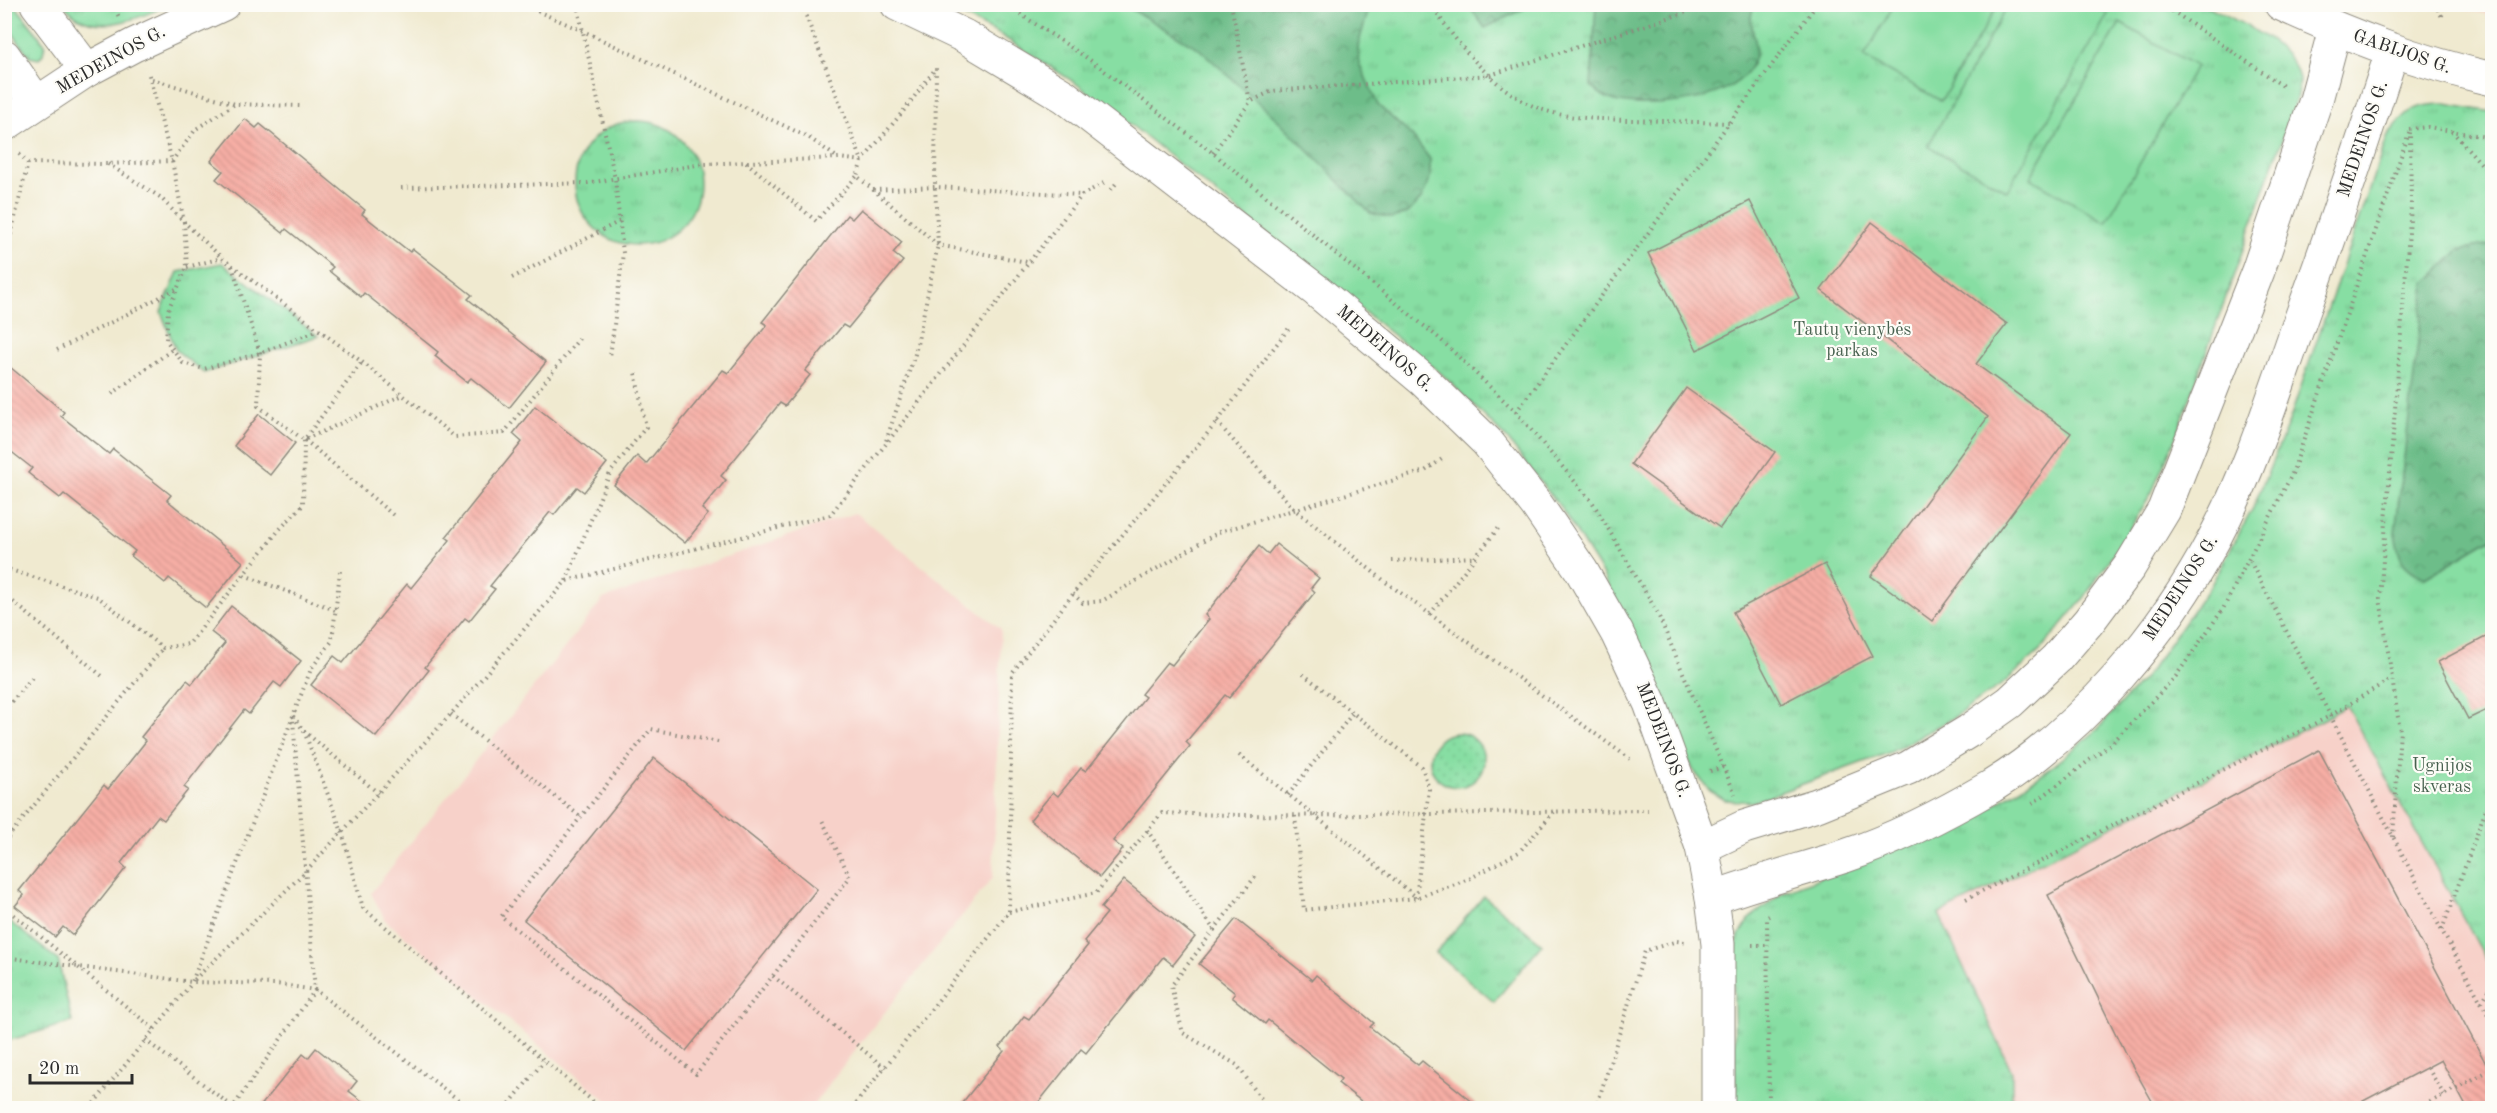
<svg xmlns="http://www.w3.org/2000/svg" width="2497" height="1113" font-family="'Old Standard TT',serif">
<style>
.built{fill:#f7d1c9}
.grass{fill:url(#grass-tufts);stroke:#598467;stroke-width:1.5}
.forest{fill:url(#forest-crowns);stroke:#4c745a;stroke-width:1.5}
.garden{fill:url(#garden-dots);stroke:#598467;stroke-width:1.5}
.pitch{fill:#87dea3;stroke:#598467;stroke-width:1.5}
.building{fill:url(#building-back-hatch)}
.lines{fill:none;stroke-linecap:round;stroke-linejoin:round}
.secondary-casing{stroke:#8e8a7e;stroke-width:35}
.path{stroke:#8e8a7e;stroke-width:4;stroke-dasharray:1.5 4.5;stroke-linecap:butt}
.secondary{stroke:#fff;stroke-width:33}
.labels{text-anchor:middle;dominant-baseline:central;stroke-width:4.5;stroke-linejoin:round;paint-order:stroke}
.street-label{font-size:18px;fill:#2b2b2b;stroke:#fdfcf7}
.park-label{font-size:18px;fill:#47614f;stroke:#fdfcf7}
</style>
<defs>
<pattern id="grass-tufts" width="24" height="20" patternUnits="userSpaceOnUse" patternTransform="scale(1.5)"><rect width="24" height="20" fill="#87dea3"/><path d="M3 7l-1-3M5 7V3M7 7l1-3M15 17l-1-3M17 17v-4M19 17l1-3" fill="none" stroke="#75bf8c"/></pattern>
<pattern id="forest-crowns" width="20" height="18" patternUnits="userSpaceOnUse" patternTransform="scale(1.5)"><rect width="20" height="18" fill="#6dbd89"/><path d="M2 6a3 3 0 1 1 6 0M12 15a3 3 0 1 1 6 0" fill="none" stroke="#5a9a70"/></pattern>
<pattern id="garden-dots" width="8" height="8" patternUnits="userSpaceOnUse" patternTransform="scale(1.5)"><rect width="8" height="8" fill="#87dea3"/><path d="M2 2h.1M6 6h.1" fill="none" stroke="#75bf8c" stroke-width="1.8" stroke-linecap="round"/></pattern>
<pattern id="building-back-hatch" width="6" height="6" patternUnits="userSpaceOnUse" patternTransform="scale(1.5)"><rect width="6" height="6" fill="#f6aea5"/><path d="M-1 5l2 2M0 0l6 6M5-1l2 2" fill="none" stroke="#d3968e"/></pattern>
</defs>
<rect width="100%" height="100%" fill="#fdfcf7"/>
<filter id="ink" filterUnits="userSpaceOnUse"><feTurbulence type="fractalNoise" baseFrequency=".0167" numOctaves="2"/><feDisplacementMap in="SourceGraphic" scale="12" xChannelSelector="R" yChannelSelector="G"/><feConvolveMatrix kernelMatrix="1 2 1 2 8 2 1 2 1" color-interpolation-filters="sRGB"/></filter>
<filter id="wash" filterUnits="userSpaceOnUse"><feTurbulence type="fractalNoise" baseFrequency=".008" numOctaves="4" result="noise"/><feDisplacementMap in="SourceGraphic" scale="24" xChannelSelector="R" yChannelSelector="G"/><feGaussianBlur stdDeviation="1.35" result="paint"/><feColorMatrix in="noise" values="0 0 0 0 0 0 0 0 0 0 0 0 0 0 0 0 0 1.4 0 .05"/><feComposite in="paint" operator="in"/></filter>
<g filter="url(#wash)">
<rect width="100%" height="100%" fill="#f0ead0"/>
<g class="built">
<polygon points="2450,5 2492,5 2492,15 2449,7"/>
<polygon points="855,513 1001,629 993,877 857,1047 811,1108 616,1108 386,921 371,893 603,599"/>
<polygon points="2346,705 2492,970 2492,1108 2012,1108 2012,1072 1939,914 2330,716"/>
</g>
<g class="grass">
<polygon points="5,4 15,5 45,44 43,54 39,59 30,57 5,23"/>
<path d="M1124,4L2206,5C2235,21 2295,43 2299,81C2299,87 2297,94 2296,100L2178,432L2152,492L2123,540L2084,598L2040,651L2005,682L1956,716L1891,752L1753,802L1725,800L1710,791L1693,770L1635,635L1601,572L1561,508L1507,439L1443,375L1131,125L1074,82L999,34L941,5Z"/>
<path d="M64,5H170C137,18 92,40 64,5Z"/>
<path d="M2445,104L2492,112V244L2459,250L2425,578L2492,538V970L2346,705L2330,716L1939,914L2012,1072V1108H1736L1733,958L1739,935L1750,918L1784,892L1978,815L2041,775L2097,730L2150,671L2212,583L2253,508L2288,424L2388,135C2410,109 2411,105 2445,104Z"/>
<circle cx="637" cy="183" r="62"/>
<polygon points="222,263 318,336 204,373 176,350 161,312 178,272"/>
<polygon points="1484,896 1542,944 1494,1002 1436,953"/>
<polygon points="5,918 58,960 72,1022 10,1040 5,1036"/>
</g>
<g class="forest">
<polygon points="1124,5 1374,5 1368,12 1358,45 1359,63 1378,105 1412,136 1430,159 1430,177 1422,198 1408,213 1392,218 1370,213 1281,123 1198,48"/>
<polygon points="1468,5 1531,5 1485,28"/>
<path d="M1596,5H1755C1743,26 1763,38 1753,62C1737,103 1651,109 1614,101C1604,98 1598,93 1591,86Z"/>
<path d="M2492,244V538L2425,578C2400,567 2399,558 2395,533L2425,284L2459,250Z"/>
</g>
<circle class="garden" cx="1457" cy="760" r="27"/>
<g class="pitch">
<polygon points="1894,5 1998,5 1941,101 1864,57"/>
<polygon points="2008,5 2091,5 2108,14 2007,191 1928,146"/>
<polygon points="2120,23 2196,66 2106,222 2030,178"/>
</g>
<g id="blocks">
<g class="building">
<polygon points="245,119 256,128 260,124 365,210 362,214 410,252 413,249 472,295 468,299 546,362 509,408 471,378 467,382 435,356 438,352 364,293 361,297 329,271 333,267 286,229 283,233 216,179 223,171 211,161"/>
<polygon points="1750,201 1799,298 1697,350 1648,253"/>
<polygon points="861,209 902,242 893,253 903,261 848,328 843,325 805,371 810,375 785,406 780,403 721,476 726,480 702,509 708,514 685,543 614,485 637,456 646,464 723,370 728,373 767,325 762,322 847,215 852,219"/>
<polygon points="1872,222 2007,324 1976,364 2071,433 1932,621 1871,576 1988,417 1821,290"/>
<polygon points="4,362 64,412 61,416 109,454 113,449 171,495 167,500 243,562 206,608 169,578 165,583 131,556 135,551 64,494 60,498 28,473 32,468 4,446"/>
<polygon points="1686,388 1775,452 1720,528 1631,464"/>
<polygon points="535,406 607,463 584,492 577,487 554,515 550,512 490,586 495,589 469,621 465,618 425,667 429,670 376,737 311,685 334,656 343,663 407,584 411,588 450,540 446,537 522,442 513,434"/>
<polygon points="259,414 295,443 270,475 234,446"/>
<polygon points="1276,544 1319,578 1311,588 1315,592 1229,698 1225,695 1186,742 1190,746 1113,841 1123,849 1100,877 1030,820 1053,792 1058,796 1081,768 1086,771 1145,697 1141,694 1167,662 1172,665 1209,619 1205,615 1259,546 1268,554"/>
<polygon points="1825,564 1873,656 1781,704 1733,612"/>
<polygon points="231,606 301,661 281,687 274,682 249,714 244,710 184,787 188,790 164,820 158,816 121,863 126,868 73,935 63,927 55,937 15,906 24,895 19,891 104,785 108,789 146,741 141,737 187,680 192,684 225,643 211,632"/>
<polygon points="2493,633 2493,707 2468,719 2438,662"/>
<polygon points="2319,750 2493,1077 2493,1108 2467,1108 2441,1060 2350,1108 2156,1108 2124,1051 2048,895"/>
<polygon points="654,758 817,889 686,1051 524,920"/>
<polygon points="1124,880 1195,937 1173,965 1163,957 1086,1053 1081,1049 1034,1108 958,1108 1004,1051 1000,1047 1024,1016 1029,1019 1088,945 1084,941 1107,913 1101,908"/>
<polygon points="1236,919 1312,980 1316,975 1374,1023 1370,1027 1418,1065 1422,1061 1480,1108 1370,1108 1338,1083 1341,1079 1268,1020 1265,1024 1232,997 1235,993 1199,964"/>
<polygon points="316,1048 357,1081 349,1091 371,1108 259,1108 303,1054 308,1058"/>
</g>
</g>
</g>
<g filter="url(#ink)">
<use href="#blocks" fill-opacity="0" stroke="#8e8a7e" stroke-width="1.5"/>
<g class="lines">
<defs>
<g id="secondary">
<polyline points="37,4 87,70"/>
<polyline points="897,4 964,36 1064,96 1317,291 1422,379 1487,442 1536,504 1581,570 1617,633 1650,703 1702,847 1712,898 1718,944 1718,1108"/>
<path d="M2281,4C2353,37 2415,61 2492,79"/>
<polyline points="4,56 36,102"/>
<polyline points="4,125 87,70 134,45 223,4"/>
<polyline points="1702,847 1744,827 1817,805 1908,768 1969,731 2010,702 2056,659 2089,621 2130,566 2164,510 2258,271 2316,100 2335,29"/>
<path d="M1712,898C1756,882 1801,870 1845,856C1896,839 1946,813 1992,786C2084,729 2165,632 2215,537C2251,469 2274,394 2300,321C2332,232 2363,142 2392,52"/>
</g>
</defs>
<use href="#secondary" class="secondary-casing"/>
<g class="path">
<polyline points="108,4 115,4"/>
<polyline points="112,4 119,17"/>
<polyline points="521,4 583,31 808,137 838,158"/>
<polyline points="577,4 615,179 623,253 610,357"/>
<polyline points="1005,4 1090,60 1213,153 1440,339 1516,412 1593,503 1657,612 1735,794"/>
<polyline points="1231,4 1250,102"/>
<path d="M1431,4C1455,42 1496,92 1538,108C1566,119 1599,119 1629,120C1662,121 1696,122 1730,123"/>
<polyline points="2162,4 2286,88"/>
<polyline points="2435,4 2442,17"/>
<polyline points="806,16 862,161 857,176 938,245 1027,262"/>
<polyline points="2442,16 2443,4"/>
<polyline points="149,75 172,161 184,222 222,258 362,362 455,437 504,433 582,335"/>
<polyline points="152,79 235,104"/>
<polyline points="2409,129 2428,127 2492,138"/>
<polyline points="2452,131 2492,176"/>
<polyline points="1213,153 1250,102 1272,91 1490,75 1712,4"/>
<polyline points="19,154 28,163 108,164 172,161 196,129 235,104 300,106"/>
<polyline points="746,162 816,221 857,176"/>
<polyline points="108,164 160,197 184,222 187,267 168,310 166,340 183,363 204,369 260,353 319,330"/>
<polyline points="401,188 588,183 703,164 839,158 862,161 905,109 936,68 935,187 938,245 915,354 886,441"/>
<polyline points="873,190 935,187 1081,195"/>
<polyline points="1111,190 1118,181"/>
<polyline points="4,264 28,163"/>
<polyline points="232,266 260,353 258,406 304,440 403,395"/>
<polyline points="187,267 222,258"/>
<polyline points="512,278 620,221"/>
<polyline points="57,350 176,289"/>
<polyline points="112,394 173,349"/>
<polyline points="1516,412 1817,4"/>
<polyline points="1217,422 1294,509 1387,583 1630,759"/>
<polyline points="305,440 393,515"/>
<polyline points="1392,561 1475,557"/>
<polyline points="2250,561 2442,931 2492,1022"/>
<polyline points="4,568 98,597 163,648 189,644 279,530 303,505 304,440 362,362"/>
<polyline points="340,571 332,641 311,669 293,716 304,731 378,793"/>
<polyline points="244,575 335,610"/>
<polyline points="566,581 610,473 646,427 635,372"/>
<polyline points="4,594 102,676"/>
<polyline points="1073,594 1083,603 1102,601 1219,532 1425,471 1442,459"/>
<polyline points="1430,614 1501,525"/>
<polyline points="1303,674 1422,767 1429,789 1416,898"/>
<polyline points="4,711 34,675"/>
<polyline points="451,714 581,817"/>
<polyline points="293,716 192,982 305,872 451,714 566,581 830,515 1082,195 1104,183"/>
<polyline points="304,731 342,832 363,908 601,1108"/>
<polyline points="718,742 651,729 501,917 696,1074 850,877 822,820"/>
<polyline points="1239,755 1416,897"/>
<polyline points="1710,771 1723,767"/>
<polyline points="1288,795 1353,713"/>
<polyline points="2032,803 2042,797 2113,742 2176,676 2223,609 2292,474 2410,130"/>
<polyline points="1295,816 1304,910 1416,898 1469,879 1519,852 1554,812"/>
<polyline points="1147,830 1214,930 1171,986 1183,1033 1237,1065 1268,1108"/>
<polyline points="2393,837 2400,731 2380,598 2411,207 2410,133"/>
<polyline points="4,842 163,648"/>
<polyline points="1966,899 2330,716 2392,678"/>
<polyline points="4,907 154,1029"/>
<path d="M1009,912L1096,893L1162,813C1324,819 1486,812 1648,810"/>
<polyline points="1214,930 1258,873"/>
<polyline points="2442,930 2492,792"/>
<polyline points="1752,945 1767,945"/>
<polyline points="4,957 192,982 276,984 315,990 469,1108"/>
<polyline points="773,976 885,1068"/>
<polyline points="2482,1002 2492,985"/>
<polyline points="145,1040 233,1107 315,990 293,720"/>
<polyline points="2428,1068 2444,1095"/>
<polyline points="90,1108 192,983"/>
<polyline points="506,1108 544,1061"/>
<polyline points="852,1108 1009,912 1012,673 1073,594 1217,422 1289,328"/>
<polyline points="1596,1108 1645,951 1677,941 1685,942"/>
<polyline points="1769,1108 1767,917 1769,916"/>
<polyline points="2419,1108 2492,1069"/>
</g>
<use href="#secondary" class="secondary"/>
</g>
</g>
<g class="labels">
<g class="street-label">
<text transform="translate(2402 52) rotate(19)">GABIJOS G.</text>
<text transform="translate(111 60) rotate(-29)">MEDEINOS G.</text>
<text transform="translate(2363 139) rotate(-71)">MEDEINOS G.</text>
<text transform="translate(1385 349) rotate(41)">MEDEINOS G.</text>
<text transform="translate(2181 588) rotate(-57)">MEDEINOS G.</text>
<text transform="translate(1663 740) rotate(69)">MEDEINOS G.</text>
</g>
<g class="park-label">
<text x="1852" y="330">Tautų vienybės<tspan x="1852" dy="21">parkas</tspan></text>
<text x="2442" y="766">Ugnijos<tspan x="2442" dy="21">skveras</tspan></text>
</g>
</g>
<rect width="2497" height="1113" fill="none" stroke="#fdfcf7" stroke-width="24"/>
<path d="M30 1074v9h102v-9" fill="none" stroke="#2b2b2b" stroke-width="3"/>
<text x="39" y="1074" font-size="18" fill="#2b2b2b" stroke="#fdfcf7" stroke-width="4.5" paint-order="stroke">20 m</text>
</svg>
